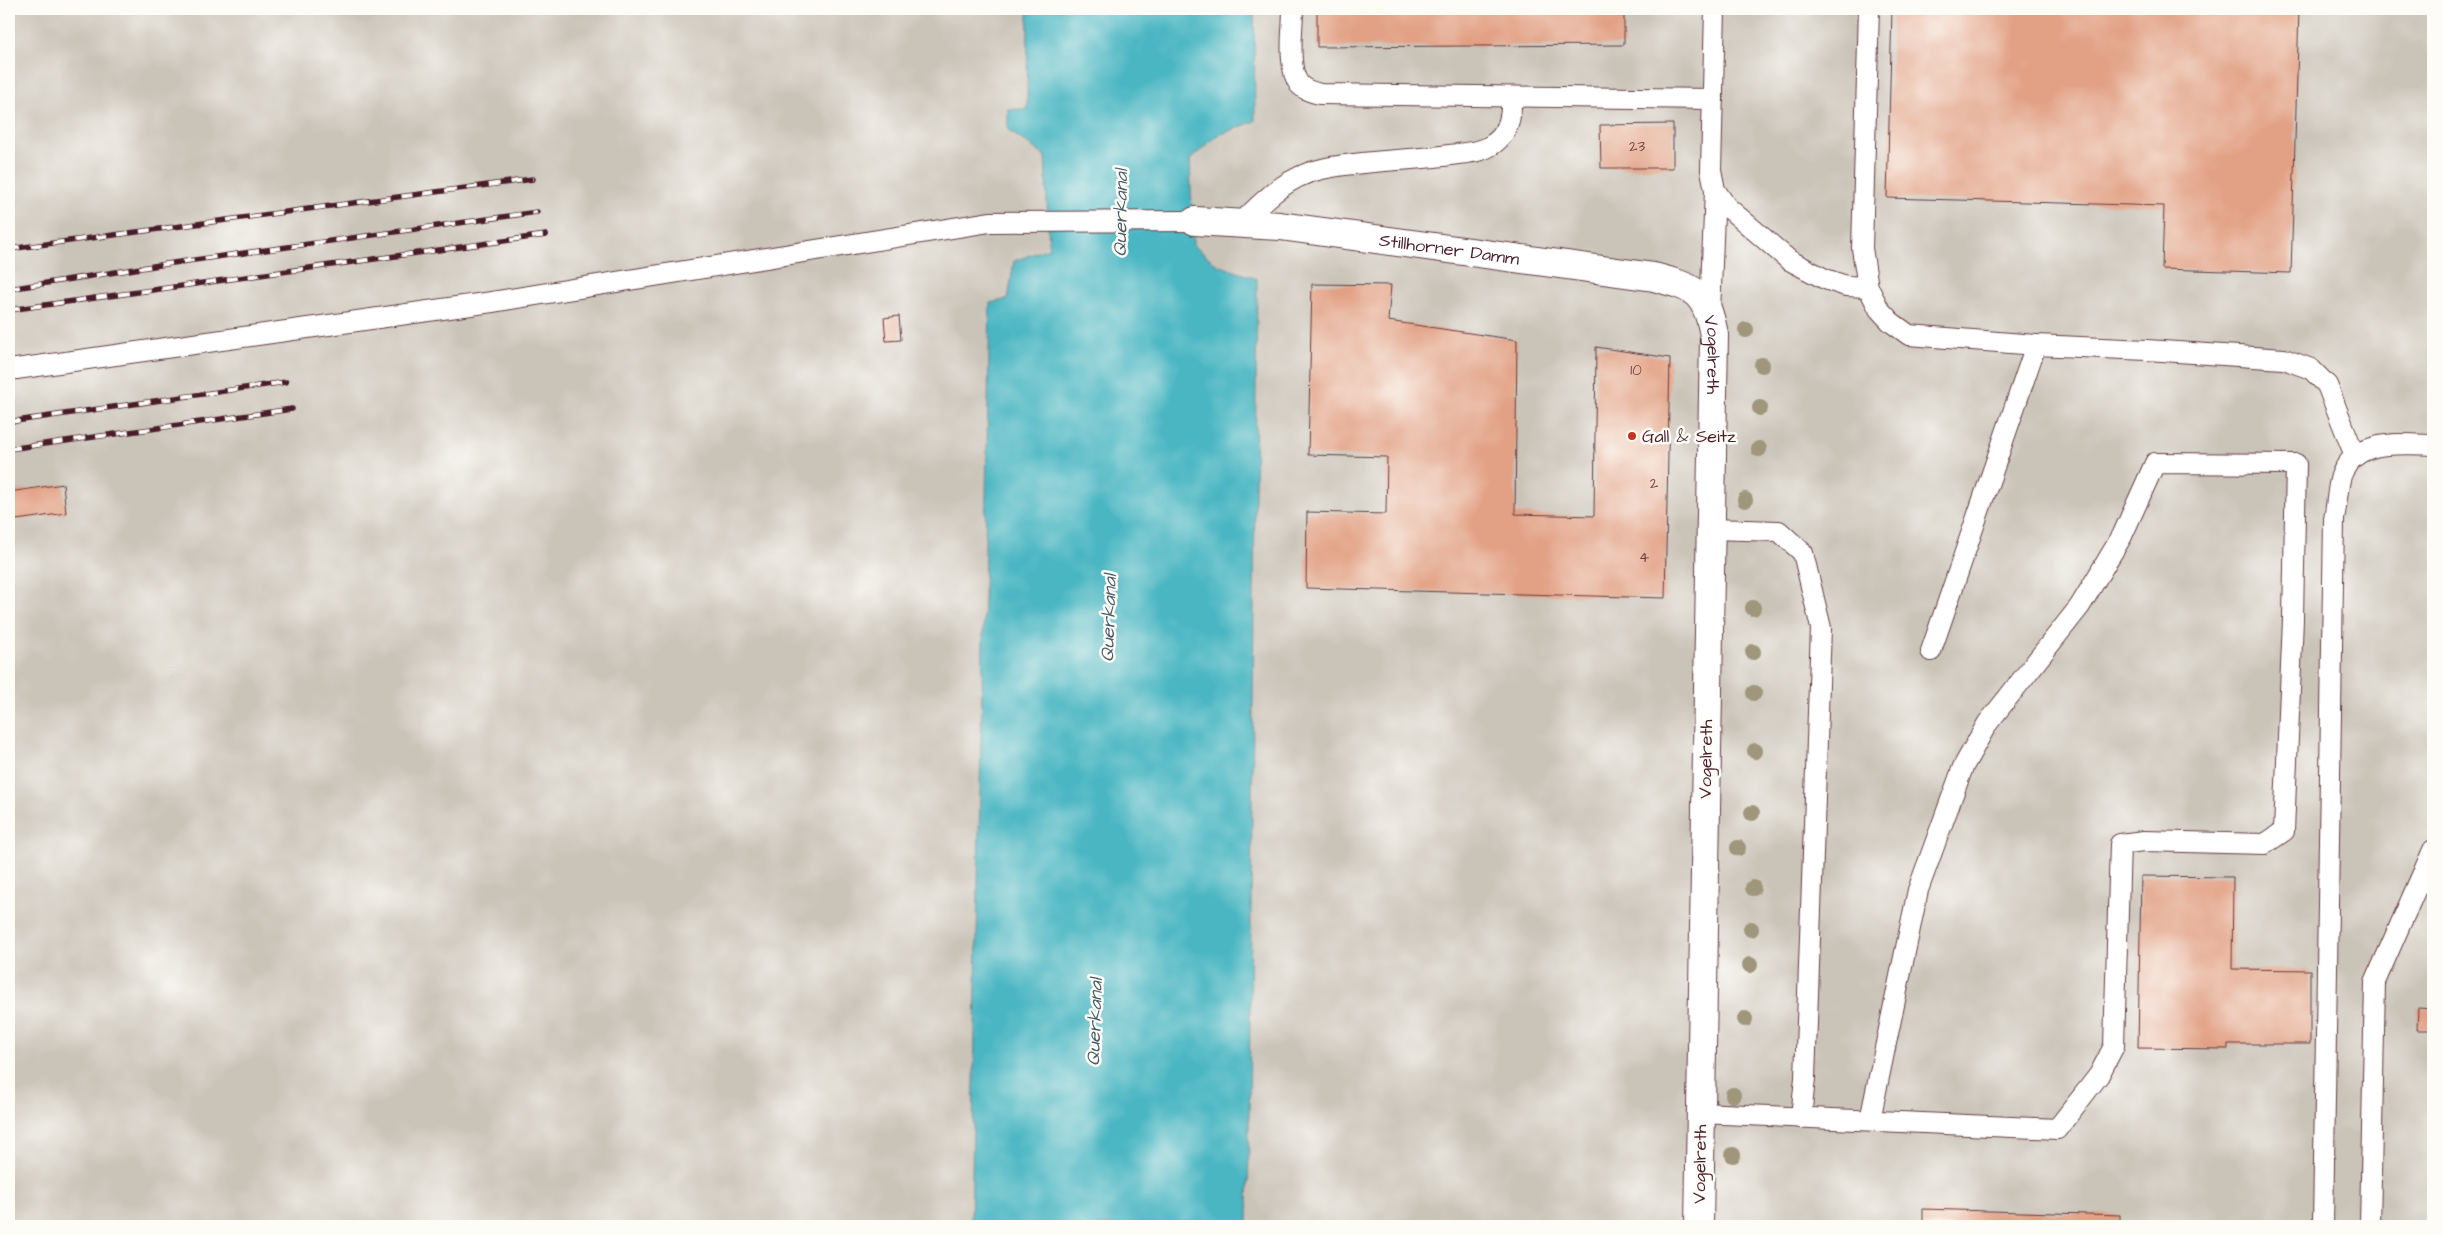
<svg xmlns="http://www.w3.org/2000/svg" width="2442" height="1235" font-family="'Architects Daughter',sans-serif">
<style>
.industrial{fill:#cac3b8}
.water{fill:#48b6c2;stroke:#496a76}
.building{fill:#e2a084}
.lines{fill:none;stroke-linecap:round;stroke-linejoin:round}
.lane-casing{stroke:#623c40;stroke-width:22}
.street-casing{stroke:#623c40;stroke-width:30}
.lane{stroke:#fff;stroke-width:20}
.street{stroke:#fff;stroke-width:28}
.rail-casing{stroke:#4a1f2b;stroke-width:5.5}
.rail{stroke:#fdfcf7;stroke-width:4;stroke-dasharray:11;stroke-linecap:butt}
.tree{fill:#9f967c}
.poi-dot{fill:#c8321e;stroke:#fdfcf7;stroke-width:2}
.labels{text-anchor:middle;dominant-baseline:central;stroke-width:5;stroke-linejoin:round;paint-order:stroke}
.number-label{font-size:15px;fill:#703f41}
.street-label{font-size:18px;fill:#4a1f2b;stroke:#fdfcf7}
.poi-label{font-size:18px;fill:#4a1f2b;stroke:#fdfcf7;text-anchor:start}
.water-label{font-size:19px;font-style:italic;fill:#495b67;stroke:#fdfcf7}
</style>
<rect width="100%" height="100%" fill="#fdfcf7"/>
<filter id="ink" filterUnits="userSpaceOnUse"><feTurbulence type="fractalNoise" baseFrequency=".02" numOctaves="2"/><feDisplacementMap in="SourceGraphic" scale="10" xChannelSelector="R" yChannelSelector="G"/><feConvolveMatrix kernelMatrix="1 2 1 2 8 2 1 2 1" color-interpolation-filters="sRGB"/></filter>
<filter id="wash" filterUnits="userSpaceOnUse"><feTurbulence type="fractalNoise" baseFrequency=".0096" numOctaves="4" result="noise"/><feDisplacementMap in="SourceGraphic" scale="20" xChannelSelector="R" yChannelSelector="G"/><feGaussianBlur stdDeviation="1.12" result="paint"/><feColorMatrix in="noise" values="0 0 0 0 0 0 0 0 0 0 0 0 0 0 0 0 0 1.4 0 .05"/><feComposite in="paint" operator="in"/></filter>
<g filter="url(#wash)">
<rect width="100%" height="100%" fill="#ebddba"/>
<g class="industrial">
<polygon points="9,9 1028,9 1027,109 1045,156 1049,248 1014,261 1008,299 990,303 971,1226 9,1226"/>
<polygon points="1254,9 2433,9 2433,1226 1248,1226 1257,280 1218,265 1193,245 1190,160 1216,136 1255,121"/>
</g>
<polygon class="water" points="1028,9 1254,9 1255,121 1216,136 1190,160 1193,245 1218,265 1257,279 1248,1226 971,1226 990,303 1008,299 1014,261 1049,248 1045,156 1008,130 1008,109 1027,109"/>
<g id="blocks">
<g class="building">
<polygon points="1317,9 1624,9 1624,45 1317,47"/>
<polygon points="1892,9 2299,9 2291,273 2162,269 2164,206 1887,198"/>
<polygon points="1673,124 1673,168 1601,168 1600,125"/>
<polygon points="1312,284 1391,285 1388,321 1517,340 1515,514 1594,516 1596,347 1670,358 1665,598 1306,588 1307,512 1386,514 1387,457 1308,455"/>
<polygon points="899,316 901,340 886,341 884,318"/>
<polygon points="63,484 66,513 9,521 9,492"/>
<polygon points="2141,876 2233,877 2232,969 2310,970 2310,1044 2228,1044 2228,1049 2138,1048"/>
<polygon points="2418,1008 2433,1009 2433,1030 2417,1030"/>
<polygon points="1923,1209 2120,1215 2120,1226 1923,1226"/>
</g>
</g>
</g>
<g filter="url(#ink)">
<use href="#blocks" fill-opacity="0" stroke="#623c40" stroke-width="1"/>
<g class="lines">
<defs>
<g id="lane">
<path d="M1293,9C1293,28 1287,68 1299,84C1304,90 1312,92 1320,94L1713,99"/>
<polyline points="1715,9 1711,170 1715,190 1726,206 1789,260 1825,279 1846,286 1868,287"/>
<polyline points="1869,9 1862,248 1868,287 1879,309 1891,322 1909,335 2036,345"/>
<path d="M1241,223C1265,199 1288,176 1322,169C1363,160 1408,161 1450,155C1463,153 1479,153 1490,146C1509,135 1512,116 1511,97"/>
<polyline points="1710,312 1715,190"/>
<polyline points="9,370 492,302 990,222 1195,221"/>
<polyline points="1710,529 1779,531 1803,553 1821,628 1805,1078 1801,1118"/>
<polyline points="1931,651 2036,345 2147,350 2284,359 2311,369 2327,385 2355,456"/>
<polyline points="1700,1113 2057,1129 2099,1075 2114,1046 2120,844 2144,841 2265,844 2284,831 2293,619 2296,464 2155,463 2122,536 2080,606 1987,724 1963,767 1918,890 1870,1120"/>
<path d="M2323,1226L2334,519C2337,505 2337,489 2341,476C2355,438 2401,444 2433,445"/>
<polyline points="2370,1226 2375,982 2433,850"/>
</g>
<g id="street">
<path id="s1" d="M1195,221L1280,226L1654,277C1695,288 1706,291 1714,335L1699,1226"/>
</g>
</defs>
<use href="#lane" class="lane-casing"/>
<use href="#street" class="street-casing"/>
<use href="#lane" class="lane"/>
<use href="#street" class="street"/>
<defs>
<g id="rail">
<polyline points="9,249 533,179"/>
<polyline points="9,289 166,264 537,212"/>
<polyline points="9,310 546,235"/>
<polyline points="9,422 286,382"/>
<polyline points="9,449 292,409"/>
</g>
</defs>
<use href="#rail" class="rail-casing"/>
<use href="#rail" class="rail"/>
</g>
<g class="tree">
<circle cx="1746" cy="330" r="8"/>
<circle cx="1762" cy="365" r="8"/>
<circle cx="1760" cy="408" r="8"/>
<circle cx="1759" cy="449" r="8"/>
<circle cx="1745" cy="500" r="8"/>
<circle cx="1753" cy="608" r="8"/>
<circle cx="1753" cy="652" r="8"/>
<circle cx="1754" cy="693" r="8"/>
<circle cx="1755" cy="751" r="8"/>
<circle cx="1752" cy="813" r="8"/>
<circle cx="1738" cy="848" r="8"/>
<circle cx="1753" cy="888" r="8"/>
<circle cx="1751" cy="929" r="8"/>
<circle cx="1750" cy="965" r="8"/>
<circle cx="1745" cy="1019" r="8"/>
<circle cx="1733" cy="1095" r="8"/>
<circle cx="1733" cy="1155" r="8"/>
</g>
</g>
<circle class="poi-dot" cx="1632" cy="436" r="5"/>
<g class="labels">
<g class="number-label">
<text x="1637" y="146">23</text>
<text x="1636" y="370">10</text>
<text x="1654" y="483">2</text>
<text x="1644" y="557">4</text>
</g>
<g class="street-label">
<text stroke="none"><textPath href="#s1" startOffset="256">Stillhorner Damm</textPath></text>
<text stroke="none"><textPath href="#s1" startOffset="574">Vogelreth</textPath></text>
<text transform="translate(1706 759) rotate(-89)">Vogelreth</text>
<text transform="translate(1700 1164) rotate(-89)">Vogelreth</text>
</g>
<g class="poi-label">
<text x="1642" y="436">Gall &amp; Seitz</text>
</g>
<g class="water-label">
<text transform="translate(1121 213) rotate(-89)">Querkanal</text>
<text transform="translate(1109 618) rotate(-88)">Querkanal</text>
<text transform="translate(1095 1022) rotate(-88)">Querkanal</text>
</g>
</g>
<rect width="2442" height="1235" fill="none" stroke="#fdfcf7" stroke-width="30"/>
</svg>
